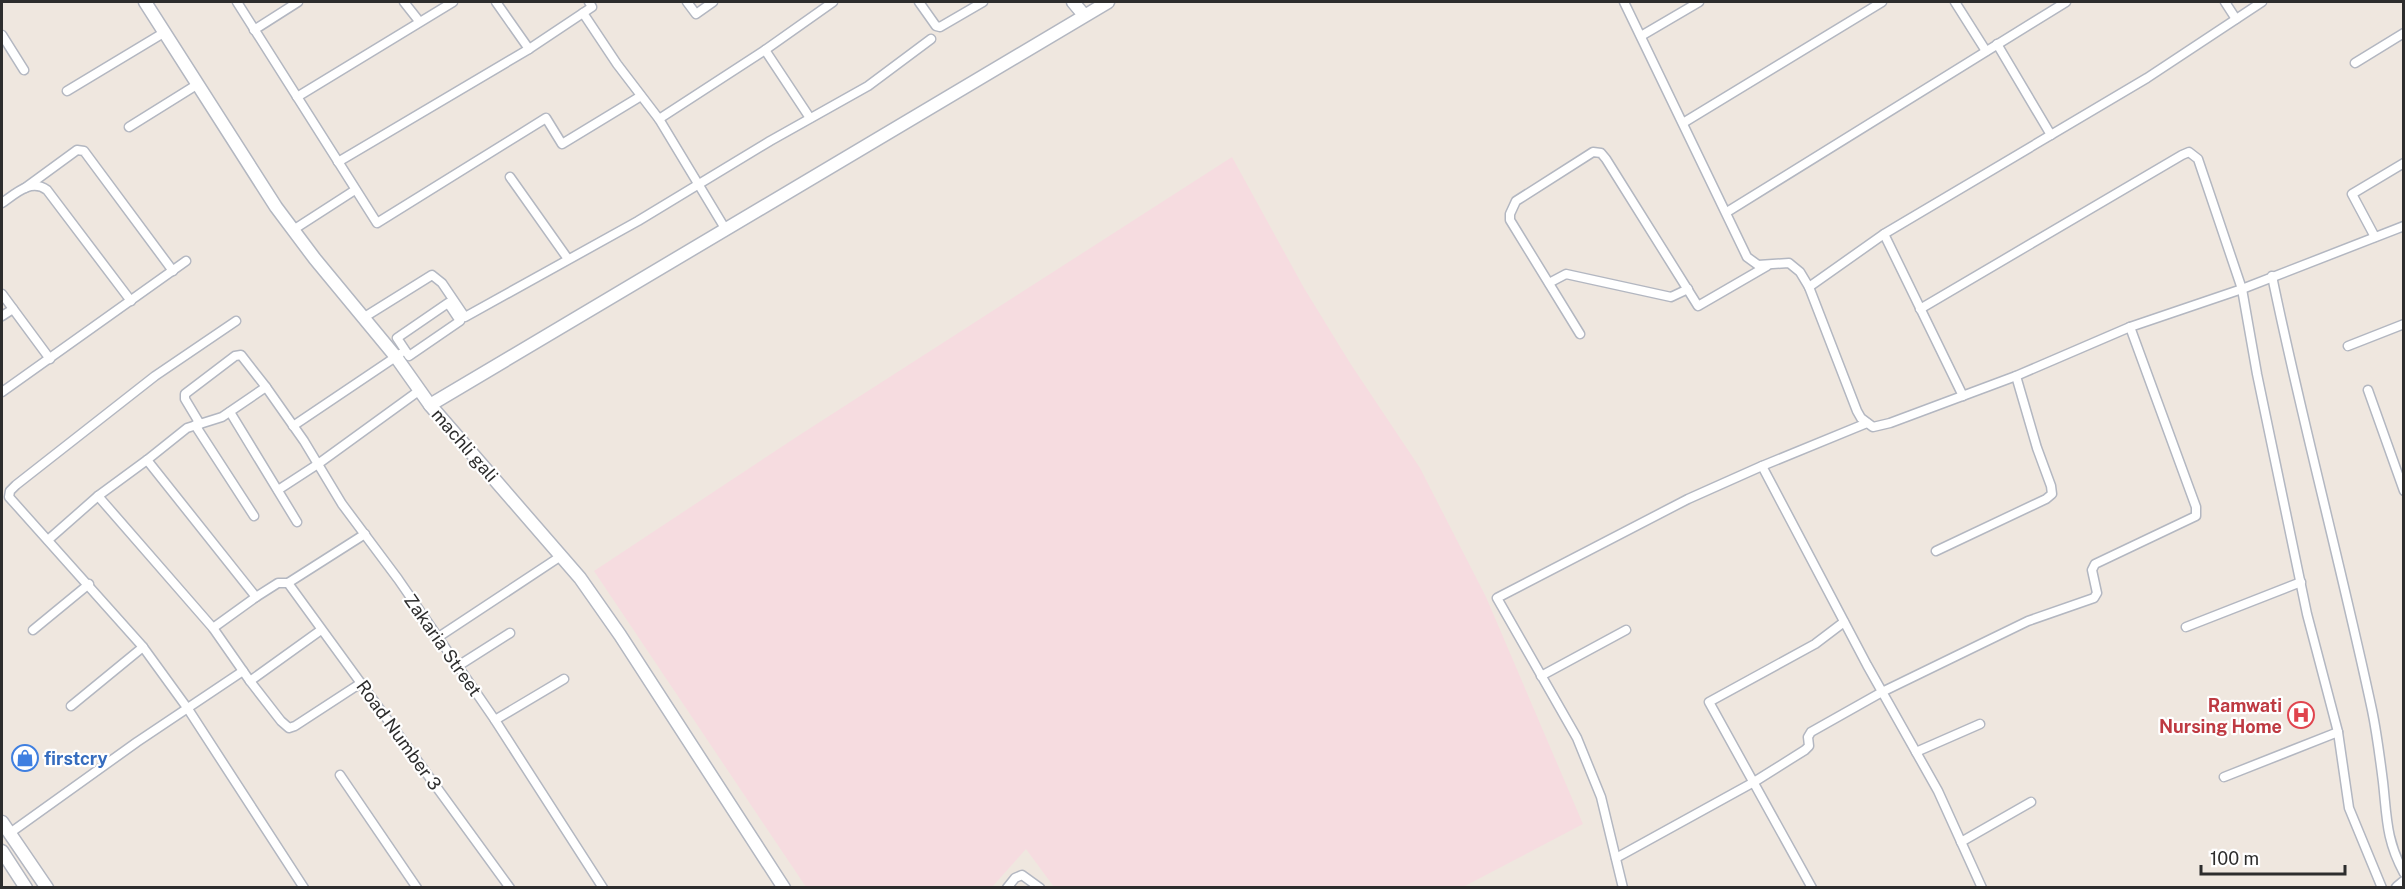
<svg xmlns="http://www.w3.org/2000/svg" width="2405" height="889" font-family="'Public Sans',sans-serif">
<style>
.medical{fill:#f6dce0}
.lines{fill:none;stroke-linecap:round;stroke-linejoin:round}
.street-casing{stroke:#b3b7c1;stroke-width:11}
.secondary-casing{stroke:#b3b7c1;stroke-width:15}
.street{stroke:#fff;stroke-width:8}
.secondary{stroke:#fff;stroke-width:12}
.labels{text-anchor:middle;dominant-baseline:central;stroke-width:4.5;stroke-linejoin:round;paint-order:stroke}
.street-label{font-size:18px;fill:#2d2d2d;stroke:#fff}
.health-label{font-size:18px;font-weight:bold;fill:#be3a42;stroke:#fff;text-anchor:end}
.shop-label{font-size:18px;font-weight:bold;fill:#366cbe;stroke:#fff;text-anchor:start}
</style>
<rect width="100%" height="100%" fill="#efe7df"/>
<polygon class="medical" points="1232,157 1304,288 1350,363 1420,468 1486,597 1583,824 1463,887 1054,887 1026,849 992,887 806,887 594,571 798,436"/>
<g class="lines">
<defs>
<g id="street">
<polyline points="237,2 377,223 546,118 562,144 641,96"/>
<polyline points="404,2 419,21"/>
<polyline points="496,2 529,49"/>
<polyline points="687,2 696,14 713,2"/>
<polyline points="919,2 936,26 940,27 983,2"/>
<polyline points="1624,2 1747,257 1758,265 1789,263 1800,272 1809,287 1857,411 1861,418 1873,427 1890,423 2016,376 2130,327 2242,289 2404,226"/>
<polyline points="1955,2 1986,51"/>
<polyline points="2225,2 2236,19"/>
<polyline points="583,13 617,64 659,119 726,230"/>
<polyline points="254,30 298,2"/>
<polyline points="2,35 24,70"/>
<polyline points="1641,36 1699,2"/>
<polyline points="1997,44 2051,135"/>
<polyline points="765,50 810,118"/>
<polyline points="2355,63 2404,33"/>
<polyline points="67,91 165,32"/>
<polyline points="297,97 453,2"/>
<polyline points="659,119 765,50 833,2"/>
<polyline points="1683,123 1882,2"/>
<polyline points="129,127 198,84"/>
<polyline points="338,162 529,49 592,7 589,2"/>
<polyline points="510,177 568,259"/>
<polyline points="25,188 77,150 84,151 173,271"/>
<path d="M2,203C15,194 31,178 47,190L131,301"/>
<polyline points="1727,212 2066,2"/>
<polyline points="293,230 355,190"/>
<polyline points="1884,234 1963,396"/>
<polyline points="2375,237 2352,194 2404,163"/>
<path d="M2272,276C2302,422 2341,565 2372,710C2377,734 2380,758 2383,782C2387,818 2386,840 2404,873"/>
<polyline points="1549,283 1566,274 1671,297 1688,289"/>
<polyline points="1809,287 1884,234 2147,78 2262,2"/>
<polyline points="2,294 50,359"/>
<polygon points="448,303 460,321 409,356 397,338"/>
<polyline points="1920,309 2182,155 2189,152 2198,159 2242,289 2257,374 2307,614 2338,732 2349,808 2382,888"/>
<polyline points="2,316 13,309"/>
<polyline points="363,318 432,275 442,283 465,317 638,221 770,141 868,86 931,39"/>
<polyline points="236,321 155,376 16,485 10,491 9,497 143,647 188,709 304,888"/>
<polyline points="1580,334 1510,220 1510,214 1516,201 1593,152 1601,153 1606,159 1698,306 1767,266"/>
<polyline points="2348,346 2404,324"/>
<polyline points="2368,390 2404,491"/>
<polyline points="2,392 186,261"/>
<polyline points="230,412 297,522"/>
<polyline points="200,424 185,399 185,394 235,356 241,355 266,387 304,441 342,504 398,579 495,720 603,888"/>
<polyline points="195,425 254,516"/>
<polyline points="293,426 400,354"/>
<polyline points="147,460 187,428 222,417 266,387"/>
<polyline points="1762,466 1867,665 1938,791 1982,888"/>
<polyline points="278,490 318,464 420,390"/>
<polyline points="48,540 98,496"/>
<polyline points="1936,551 2046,499 2052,494 2051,486 2037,448 2016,376"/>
<polyline points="288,583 510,888"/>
<polyline points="2186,627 2301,582"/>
<polyline points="213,628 256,597"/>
<polyline points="33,630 89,584"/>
<polyline points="437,638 561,556"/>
<polyline points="458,666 510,633"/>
<polyline points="243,671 213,628 98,496 147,460 256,597 278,583 288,583 365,534"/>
<polyline points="1541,676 1626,630"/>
<polyline points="250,681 281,721 289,728 295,726 361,683"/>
<polyline points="71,706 143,647"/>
<polyline points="495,720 564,679"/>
<polyline points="1916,752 1980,724"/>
<polyline points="340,775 417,888"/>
<polyline points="2224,777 2338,732"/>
<polyline points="10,833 137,742 243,671 250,681 321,630"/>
<polyline points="1961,842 2031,802"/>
<polyline points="1616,858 1754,782 1805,750 1809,746 1808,737 1811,732 1882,692 2028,621 2094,598 2097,593 2092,570 2095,564 2196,516 2196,507 2130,327"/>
<polyline points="1007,888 1015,878 1022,875 1040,888"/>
<polyline points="1623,888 1601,797 1577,738 1497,598 1688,499 1762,466 1867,423"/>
<polyline points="1812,888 1709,702 1815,644 1844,622"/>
</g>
<g id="secondary">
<polyline points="145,2 276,207 315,259 396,357 430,405 580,578 620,635 784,888"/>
<polyline points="1073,2 1084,15"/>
<polyline points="430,405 1108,2"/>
<polyline points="2,822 47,888"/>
<polyline points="2,851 26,888"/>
<polyline points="2398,888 2404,883"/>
</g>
</defs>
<use href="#street" class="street-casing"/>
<use href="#secondary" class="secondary-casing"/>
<use href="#street" class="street"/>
<use href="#secondary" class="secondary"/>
</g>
<defs>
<symbol id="hospital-ring" viewBox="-11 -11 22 22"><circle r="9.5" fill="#fff" stroke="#e0444e" stroke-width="1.5"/><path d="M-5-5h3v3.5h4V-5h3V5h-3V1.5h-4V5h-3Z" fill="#e0444e"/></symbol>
<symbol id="shop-ring" viewBox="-11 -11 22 22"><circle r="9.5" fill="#fff" stroke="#3f7fe0" stroke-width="1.5"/><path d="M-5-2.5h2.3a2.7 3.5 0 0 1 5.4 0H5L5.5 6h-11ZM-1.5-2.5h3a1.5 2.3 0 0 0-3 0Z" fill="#3f7fe0"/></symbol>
</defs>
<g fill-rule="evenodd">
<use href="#hospital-ring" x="2286" y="700" width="30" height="30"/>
<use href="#shop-ring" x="10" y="743" width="30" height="30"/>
</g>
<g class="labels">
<g class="street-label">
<text transform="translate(465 445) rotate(49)">machli gali</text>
<text transform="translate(443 645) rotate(55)">Zakaria Street</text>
<text transform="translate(399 735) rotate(54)">Road Number 3</text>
</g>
<g class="health-label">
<text x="2282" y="705">Ramwati<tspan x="2282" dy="21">Nursing Home</tspan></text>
</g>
<g class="shop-label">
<text x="44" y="758">firstcry</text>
</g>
</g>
<rect width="2405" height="889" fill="none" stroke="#2d2d2d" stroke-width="6"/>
<path d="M2201 865v9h144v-9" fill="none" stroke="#2d2d2d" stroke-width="3"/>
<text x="2210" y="865" font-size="18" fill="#2d2d2d" stroke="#ffffff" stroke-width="4.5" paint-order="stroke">100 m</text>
</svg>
